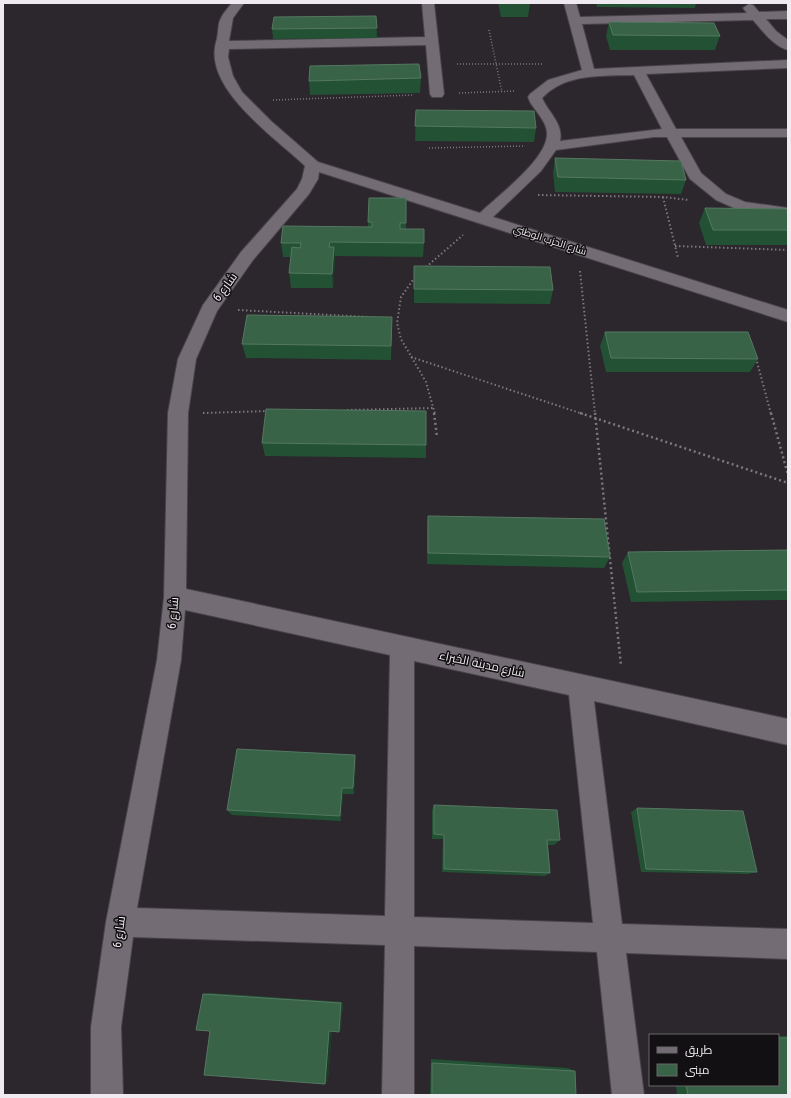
<svg xmlns="http://www.w3.org/2000/svg" width="791" height="1098" font-family="'Roboto Condensed',Cairo,sans-serif">
<style>
.lines{fill:none;stroke-linecap:round;stroke-linejoin:round}
.street-casing{stroke:#48444a;stroke-width:2}
.path-far2{stroke:#7d787e;stroke-width:1.5;stroke-dasharray:1 2;stroke-linecap:butt}
.path-far1{stroke:#7d787e;stroke-width:2;stroke-dasharray:1.5 2.5;stroke-linecap:butt}
.path{stroke:#7d787e;stroke-width:2.5;stroke-dasharray:2 3;stroke-linecap:butt}
.street{fill:#736c75;fill-rule:evenodd}
.wall{fill:#225233}
.shaded-wall{fill:#1d3a28}
.building{fill:#386347;stroke:#557862}
.labels{text-anchor:middle;dominant-baseline:central;stroke-width:3;stroke-linejoin:round;paint-order:stroke}
.far-street-label{font-size:10px;fill:#eeeaef;stroke:#131013}
.street-label{font-size:12px;fill:#eeeaef;stroke:#131013}
</style>
<rect width="100%" height="100%" fill="#2c262d"/>
<g class="lines">
<defs>
<path id="street" d="M232,3H244L233,18L229,41L425,37L422,3H434L444,94L442,97H432L430,94L426,45L229,49L228,57L233,76L242,92L271,121L318,162L480,213C497,196 547,160 547,134C547,122 536,112 530,102L528,97L530,94L548,80L582,70L564,3H576L580,17L747,13L743,8L749,4L753,5L759,12L788,11V19H766L776,31L788,40V50C773,46 762,30 753,20L582,24L594,69L788,60V68L646,74L676,129H788V137H681L701,173L726,194L745,202L788,208V218L741,211L716,200L690,179L667,137H654L556,150L541,171L493,217L788,310V322L319,172L318,179L309,194L253,260L217,311L196,359L188,413L186,589L788,719V745L594,701L622,924L788,929V959L626,953L644,1095H612L597,952L414,946V1095H382L385,945L133,937L121,1027L123,1095H91V1027L106,922L157,660L164,597L168,413L178,359L203,305L241,252L297,189L302,179L305,166C276,138 203,89 216,42C219,34 217,25 221,18C224,12 228,8 232,3ZM634,75L662,129L560,141C564,124 548,112 542,98C565,73 603,76 634,75ZM185,610L390,655L385,916L137,908L181,660ZM414,661L569,695L593,923L414,917Z"/>
</defs>
<use href="#street" class="street-casing"/>
<g class="path-far2">
<polyline points="489,30 502,92"/>
<polyline points="457,64 544,64"/>
<polyline points="459,93 516,91"/>
<polyline points="273,100 414,95"/>
<polyline points="429,148 525,146"/>
</g>
<g class="path-far1">
<polyline points="538,195 663,197 689,200"/>
<polyline points="663,197 678,258"/>
<polyline points="675,246 788,250"/>
<polyline points="426,267 463,235"/>
<polyline points="580,271 595,414"/>
<polyline points="415,277 401,297 397,323 401,339 426,382 435,414"/>
<polyline points="238,310 369,317"/>
<polyline points="411,357 583,414"/>
<polyline points="756,358 771,414"/>
<polyline points="347,410 434,408"/>
<polyline points="203,413 268,411"/>
</g>
<g class="path">
<polyline points="434,413 437,437"/>
<polyline points="580,413 788,483"/>
<polyline points="595,413 621,666"/>
<polyline points="771,413 788,475"/>
</g>
<use href="#street" class="street"/>
</g>
<g class="wall">
<polygon points="498,3 530,3 528,17 501,17"/>
<polygon points="596,3 696,3 695,8 597,7"/>
<polygon points="785,3 788,3 788,7"/>
<polygon points="376,16 377,38 273,39 272,29"/>
<polygon points="609,22 720,36 715,50 610,50 606,36"/>
<polygon points="421,78 420,93 310,95 309,81"/>
<polygon points="416,110 536,128 534,142 415,141"/>
<polygon points="555,158 686,180 681,194 555,192 553,173"/>
<polygon points="406,198 406,229 424,243 423,257 335,256 335,261 333,288 291,288 289,273 291,257 283,257 281,243 368,227 368,222"/>
<polygon points="705,208 788,209 788,245 706,245 699,223"/>
<polygon points="414,266 553,290 550,304 414,303"/>
<polygon points="392,331 391,360 246,358 242,344"/>
<polygon points="605,332 758,359 750,372 606,372 600,346"/>
<polygon points="262,443 426,445 426,458 265,456"/>
<polygon points="428,516 610,557 604,568 427,564 427,528"/>
<polygon points="788,550 788,600 631,602 622,563 628,552"/>
<polygon points="355,755 356,762 354,794 343,794 341,821 232,815 227,810"/>
<polygon points="434,805 560,840 554,845 548,845 550,873 545,876 442,872 443,839 432,839 432,810"/>
<polygon points="637,808 757,872 748,874 641,872 631,812"/>
<polygon points="210,993 343,1002 341,1030 339,1032 332,1031 328,1080 325,1084 203,994"/>
<polygon points="778,1036 788,1036 788,1095 677,1095 676,1085 778,1085"/>
<polygon points="431,1059 568,1068 575,1071 576,1095 430,1095"/>
</g>
<g class="shaded-wall">
<polygon points="334,247 335,261 333,288 332,274"/>
<polygon points="355,755 356,762 354,794 353,788"/>
<polygon points="342,788 343,794 341,821 340,816"/>
<polygon points="343,1002 341,1030 339,1032 341,1003"/>
<polygon points="332,1029 328,1080 325,1084 329,1031"/>
</g>
<g class="building">
<polygon points="376,16 377,28 272,29 274,17"/>
<polygon points="609,22 714,23 720,36 613,35"/>
<polygon points="419,64 421,78 309,81 310,66"/>
<polygon points="416,110 534,111 536,128 415,126"/>
<polygon points="555,158 681,161 686,180 558,177"/>
<polygon points="369,198 406,198 406,223 400,223 400,229 424,229 424,243 330,242 329,247 334,247 332,274 289,273 292,247 300,248 301,243 281,243 283,226 372,227 372,222 368,222"/>
<polygon points="705,208 788,209 788,230 713,230"/>
<polygon points="414,266 550,267 553,290 414,289"/>
<polygon points="247,315 392,317 391,346 242,344"/>
<polygon points="605,332 748,332 758,359 611,358"/>
<polygon points="266,409 426,411 426,445 262,443"/>
<polygon points="428,516 604,519 610,557 428,553"/>
<polygon points="788,550 788,590 637,592 628,552"/>
<polygon points="237,749 355,755 353,788 342,788 340,816 227,810"/>
<polygon points="434,805 557,810 560,840 547,840 550,873 444,869 444,835 434,834"/>
<polygon points="637,808 743,811 757,872 646,869"/>
<polygon points="203,994 341,1003 339,1032 329,1031 325,1084 204,1075 210,1031 196,1030"/>
<polygon points="778,1038 788,1038 788,1095 688,1095 686,1085 778,1085"/>
<polygon points="432,1063 575,1071 576,1095 432,1095"/>
</g>
<g class="labels">
<g class="far-street-label">
<text transform="translate(550 240) rotate(18)">شارع الحزب الوطني</text>
</g>
<g class="street-label">
<text transform="translate(225 287) rotate(-54)">شارع 6</text>
<text transform="translate(173 613) rotate(-85)">شارع 6</text>
<text transform="translate(482 664) rotate(12)">شارع مدينة الخبراء</text>
<text transform="translate(119 932) rotate(-82)">شارع 6</text>
</g>
</g>
<rect width="791" height="1098" fill="none" stroke="#eeeaef" stroke-width="8"/>
<rect x="649" y="1034" width="130" height="52" fill="#131013" stroke="#6b676b"/>
<rect x="657" y="1047" width="20" height="6" fill="#736c75" stroke="#6b676b"/>
<text x="685" y="1054" font-size="12" fill="#eeeaef">طريق</text>
<rect x="657" y="1064" width="20" height="12" fill="#386347" stroke="#6b676b"/>
<text x="685" y="1074" font-size="12" fill="#eeeaef">مبنى</text>
</svg>
